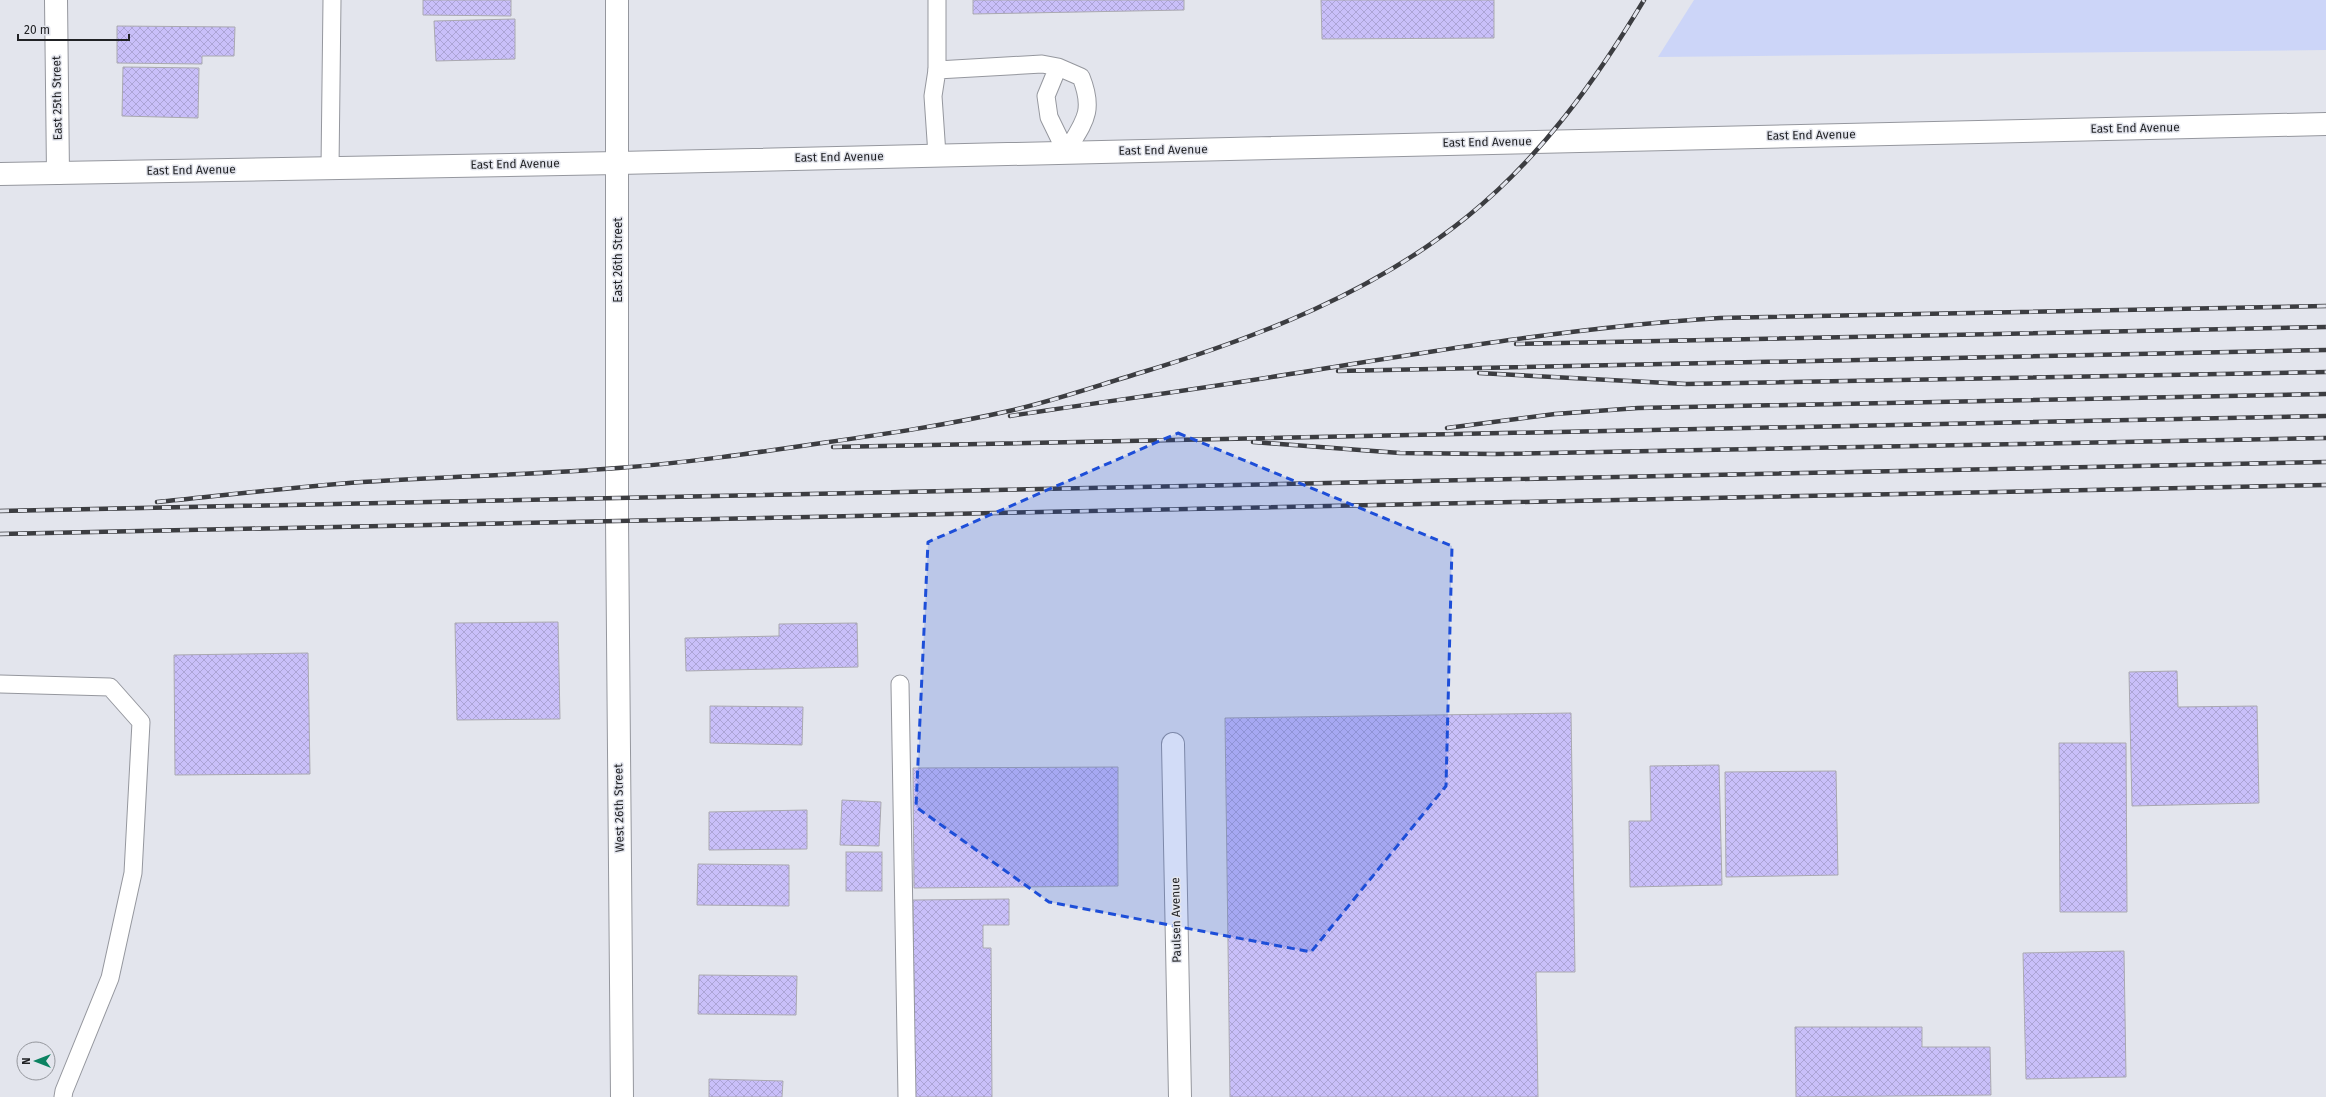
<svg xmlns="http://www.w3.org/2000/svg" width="2326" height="1097" font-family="'Fira Sans',sans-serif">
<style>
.green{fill:#ccd5f8}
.building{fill:url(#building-cross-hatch);stroke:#aaa9b0}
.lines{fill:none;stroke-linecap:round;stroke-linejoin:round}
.lane-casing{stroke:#95979e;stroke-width:19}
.street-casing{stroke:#95979e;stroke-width:24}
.secondary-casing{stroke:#95979e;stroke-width:24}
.lane{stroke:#fff;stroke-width:17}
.street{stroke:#fff;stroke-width:22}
.secondary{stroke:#fff;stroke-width:22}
.rail-casing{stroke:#3c3d41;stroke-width:4.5}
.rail{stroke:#e3e5ed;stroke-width:3;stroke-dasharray:9;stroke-linecap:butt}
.marked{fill:#1d4ed8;fill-opacity:0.2;stroke:#1d4ed8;stroke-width:3;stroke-dasharray:8 5;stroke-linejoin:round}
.labels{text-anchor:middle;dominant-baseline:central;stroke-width:3;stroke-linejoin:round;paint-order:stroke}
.street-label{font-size:12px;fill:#212225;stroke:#e3e5ed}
</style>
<defs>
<pattern id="building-cross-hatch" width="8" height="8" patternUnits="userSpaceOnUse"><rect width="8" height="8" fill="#c9bff9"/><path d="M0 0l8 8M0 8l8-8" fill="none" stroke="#aca4d5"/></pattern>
</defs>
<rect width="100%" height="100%" fill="#e3e5ed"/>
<polygon class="green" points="1694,0 2326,0 2326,50 1658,57"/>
<g class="building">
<polygon points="423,0 511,0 511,16 423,15"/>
<polygon points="973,0 1184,0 1184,10 973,14"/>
<polygon points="1321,0 1494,0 1494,38 1322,39"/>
<polygon points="515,19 515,59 436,61 434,21"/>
<polygon points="117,26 235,27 234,56 202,56 202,64 117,63"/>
<polygon points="123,67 199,68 198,118 122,116"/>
<polygon points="558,622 560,719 457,720 455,623"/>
<polygon points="857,623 858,667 686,671 685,638 779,636 779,624"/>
<polygon points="308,653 310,774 175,775 174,655"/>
<polygon points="2177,671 2178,707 2257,706 2259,803 2132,806 2129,672"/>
<polygon points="710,706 803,707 802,745 710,743"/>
<polygon points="1571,713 1575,972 1536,972 1538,1097 1230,1097 1225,718"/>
<polygon points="2059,743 2126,743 2127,912 2060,912"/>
<polygon points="1719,765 1722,885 1630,887 1629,821 1651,821 1650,766"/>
<polygon points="1118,767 1118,886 914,888 913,768"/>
<polygon points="1836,771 1838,875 1726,877 1725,772"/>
<polygon points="842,800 881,802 879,846 840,845"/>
<polygon points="807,810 807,849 709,850 709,812"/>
<rect x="846" y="852" width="36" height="39"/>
<polygon points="698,864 789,865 789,906 697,905"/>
<polygon points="1009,899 1009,925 983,925 983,948 991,948 992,1097 915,1097 913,900"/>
<polygon points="2124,951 2126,1077 2026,1079 2023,953"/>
<polygon points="699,975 797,976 796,1015 698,1014"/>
<polygon points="1795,1027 1922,1027 1922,1047 1990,1047 1991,1095 1796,1097"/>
<polygon points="709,1079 783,1081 782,1097 709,1097"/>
</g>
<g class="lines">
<defs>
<g id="lane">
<polyline points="937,0 937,70"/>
<path d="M937,155L933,96L937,70L1042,64L1058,67L1046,96L1049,117L1066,152C1084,122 1095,112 1081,77L1058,67"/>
<polyline points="330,168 332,0"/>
<polyline points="0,684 110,687 141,722 133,873 110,978 64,1091 63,1097"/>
<polyline points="900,684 907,1097"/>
</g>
<g id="street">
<polyline points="56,0 58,173"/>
<polyline points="0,174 618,163 2326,124"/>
<polyline points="1173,744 1180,1097"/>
</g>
<polyline id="secondary" points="617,0 617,520 622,1097"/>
</defs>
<use href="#lane" class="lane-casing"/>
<use href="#street" class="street-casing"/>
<use href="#secondary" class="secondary-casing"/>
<use href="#lane" class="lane"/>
<use href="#street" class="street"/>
<use href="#secondary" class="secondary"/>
<defs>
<g id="rail">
<polyline points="1516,344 2326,327"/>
<polyline points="1338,371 2326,350"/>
<polyline points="1479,373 1686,384 2326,372"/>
<path d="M1010,416C1101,402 1193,390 1284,375C1429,352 1573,327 1720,318L2326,306"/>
<polyline points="1447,428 1555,414 1638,408 2326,394"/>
<polyline points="1253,442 1400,453 1496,454 2326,438"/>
<polyline points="833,447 2326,416"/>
<path d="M157,502C226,495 294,487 362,482C447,476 533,475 618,468C686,463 754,453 822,443C885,434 947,425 1009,411C1054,401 1099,385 1143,372C1259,337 1373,293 1468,216C1541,157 1596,80 1644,0"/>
<polyline points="0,511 2326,462"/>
<polyline points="0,534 2326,485"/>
</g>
</defs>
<use href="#rail" class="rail-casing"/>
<use href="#rail" class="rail"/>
</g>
<path class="marked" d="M1178,433L1452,546L1446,786L1311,952L1049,902L916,807L928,542Z"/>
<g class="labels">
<g class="street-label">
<text transform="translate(57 98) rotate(-91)">East 25th Street</text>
<text transform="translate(2135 128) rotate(-1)">East End Avenue</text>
<text transform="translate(1811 135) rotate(-1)">East End Avenue</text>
<text transform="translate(1487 142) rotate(-1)">East End Avenue</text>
<text transform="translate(1163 150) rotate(-1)">East End Avenue</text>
<text transform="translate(839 157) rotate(-1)">East End Avenue</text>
<text transform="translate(515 164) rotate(-1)">East End Avenue</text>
<text transform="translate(191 170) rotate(-1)">East End Avenue</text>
<text transform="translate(618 260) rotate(-90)">East 26th Street</text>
<text transform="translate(619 808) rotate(-91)">West 26th Street</text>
<text transform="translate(1176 920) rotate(-91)">Paulsen Avenue</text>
</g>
</g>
<g transform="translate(36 1061) rotate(270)"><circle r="19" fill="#e3e5ed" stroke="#95979d"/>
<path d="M0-3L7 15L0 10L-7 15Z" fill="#0b8261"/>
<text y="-6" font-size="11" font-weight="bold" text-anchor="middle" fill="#212225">N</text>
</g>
<path d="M18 34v6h111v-6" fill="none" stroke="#212225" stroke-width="2"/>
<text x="24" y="34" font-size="12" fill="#212225" stroke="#e3e5ed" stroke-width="3" paint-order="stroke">20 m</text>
</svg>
